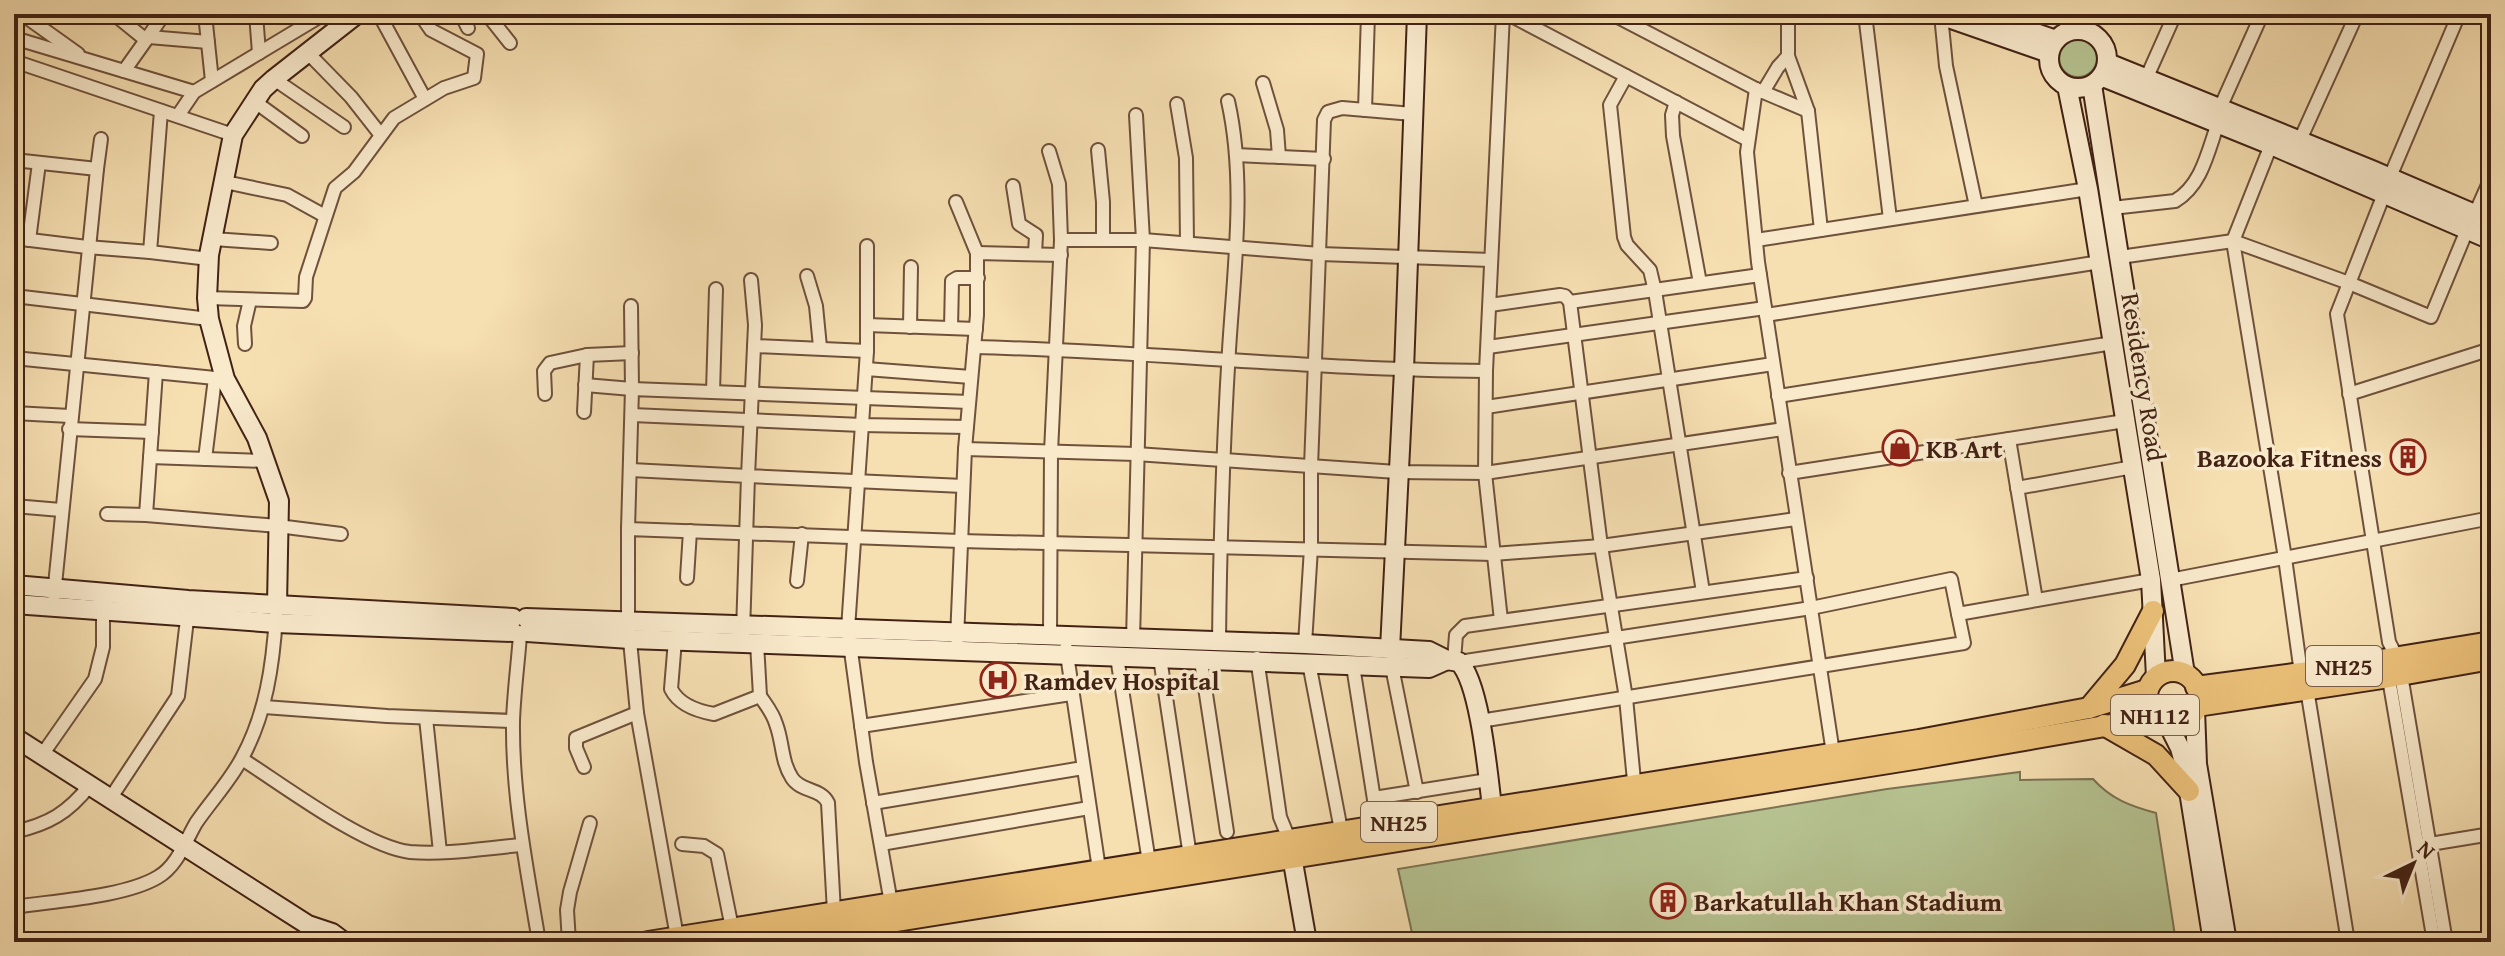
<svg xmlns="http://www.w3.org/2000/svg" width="2505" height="956" font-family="'Gentium Book Plus',serif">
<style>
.green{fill:#b6c391;stroke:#7c7253;stroke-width:2}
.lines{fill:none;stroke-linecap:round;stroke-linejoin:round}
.street-casing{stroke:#6f513c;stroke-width:16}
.secondary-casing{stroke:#422215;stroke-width:22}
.primary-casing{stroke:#422215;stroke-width:24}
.street{stroke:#f9eacc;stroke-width:12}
.secondary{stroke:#f9eacc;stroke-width:18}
.primary{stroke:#ebc078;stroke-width:20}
.labels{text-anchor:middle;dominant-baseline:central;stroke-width:7;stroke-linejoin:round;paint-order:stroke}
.shield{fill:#f9eacc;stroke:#795e4c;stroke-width:2}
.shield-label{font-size:24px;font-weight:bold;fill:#422215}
.street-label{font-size:26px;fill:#422215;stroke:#f9eacc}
.poi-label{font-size:26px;font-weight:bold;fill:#422215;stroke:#f9eacc;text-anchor:start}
</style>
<rect width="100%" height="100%" fill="#f6dfb1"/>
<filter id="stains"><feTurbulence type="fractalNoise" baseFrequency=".0025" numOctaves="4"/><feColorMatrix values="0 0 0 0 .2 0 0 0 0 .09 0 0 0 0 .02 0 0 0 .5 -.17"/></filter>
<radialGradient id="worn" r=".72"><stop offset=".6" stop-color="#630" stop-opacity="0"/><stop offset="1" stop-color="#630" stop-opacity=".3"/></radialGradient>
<g class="green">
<circle cx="2078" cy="58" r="19"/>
<path d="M2020,772V780L2093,779C2111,799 2130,806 2156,813L2176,942H1414L1398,869L1887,789Z"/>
</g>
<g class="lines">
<defs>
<g id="street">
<polyline points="22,14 78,54"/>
<polyline points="114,14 146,40 164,14"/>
<polyline points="205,14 212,81"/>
<polyline points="256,14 259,53"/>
<polyline points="379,14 425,99"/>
<polyline points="461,14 468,28"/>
<polyline points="487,14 510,43"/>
<polyline points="549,14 549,15"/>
<polyline points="1508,14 1748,140"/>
<polyline points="1612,14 1756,89 1808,111"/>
<polyline points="1865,14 1890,219"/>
<polyline points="1941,15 1946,66 1976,206"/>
<polyline points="2065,33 2073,14"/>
<polyline points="149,37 208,42"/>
<polyline points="14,38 194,92"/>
<polyline points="308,53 351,97 380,134"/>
<polyline points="1788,56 1808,111 1821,230"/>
<polyline points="14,61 233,135"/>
<polyline points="124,71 146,40"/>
<polyline points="1626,76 1610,105 1624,237 1627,245 1650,270 1655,291 1703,592"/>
<polyline points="274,79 344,127"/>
<polyline points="2146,79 2175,14"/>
<polyline points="1263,83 1277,130 1279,157"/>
<polyline points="1756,89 1747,152 1758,262 1833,753"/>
<polyline points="1763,92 1778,67 1788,56 1788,14"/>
<polyline points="254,101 302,136"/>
<polyline points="1676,102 1672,115 1673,136 1700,283"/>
<polyline points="1177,104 1186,158 1187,243"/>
<polyline points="2220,108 2262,14"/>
<polyline points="1365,110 1368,14"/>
<polyline points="161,111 150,252 209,259"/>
<polyline points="179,114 194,92 324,14"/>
<polyline points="2300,140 2357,14"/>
<polyline points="2271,145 2233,241 2285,558 2301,673"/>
<polyline points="1098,150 1103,202 1103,239"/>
<polyline points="1049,151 1059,184 1061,240 1051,452 1050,636"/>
<polyline points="1236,155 1324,159"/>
<polyline points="14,160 97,169 54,595"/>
<polyline points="97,169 101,139"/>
<polyline points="2390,177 2459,14"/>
<polyline points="225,182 287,195 325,216"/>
<polyline points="1013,186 1019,224 1036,235 1035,254"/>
<polyline points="2384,194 2337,314 2389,642 2397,658 2401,675 2446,942"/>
<polyline points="956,202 977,253"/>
<path d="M2112,208L2175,201C2202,185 2208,151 2218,123"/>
<polyline points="2475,214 2491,178"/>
<polyline points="14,238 87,247 150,252"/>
<polyline points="213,239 271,243"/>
<polyline points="29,240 39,163"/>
<polyline points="1061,240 1143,240 1320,254 1491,260"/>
<polyline points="1756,240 2088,189"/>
<polyline points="867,246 867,351 848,629 866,762 891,903"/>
<polyline points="2120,257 2233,241 2349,283 2431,317 2467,230"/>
<polyline points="807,276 816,306 820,347"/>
<polyline points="751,280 755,325 748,476 963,486"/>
<polyline points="14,296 209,319"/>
<polyline points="207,298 303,301 305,298 306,277 335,188 354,172 394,118 444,88 474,78 477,54 431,30 420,14"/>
<polyline points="1570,302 1760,275"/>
<polyline points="1490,305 1560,295 1565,296 1570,302 1601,546 1626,698 1635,791"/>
<polyline points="1766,315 2100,262"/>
<polyline points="867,325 976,329"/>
<polyline points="910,327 911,267"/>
<polyline points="951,328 952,281 957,278 978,278"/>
<polyline points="245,344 244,326 250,300"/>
<polyline points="754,346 867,351"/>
<path d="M974,347C1145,351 1316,370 1486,371"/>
<polyline points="1488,347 1765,308"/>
<polyline points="14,358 225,379"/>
<polyline points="866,369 971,377"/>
<polyline points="156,372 146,515 278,526 341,534"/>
<polyline points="585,385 632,389 631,306"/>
<polyline points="713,392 716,289"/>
<polyline points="545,394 544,371 550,363 587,355 632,353"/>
<polyline points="2349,394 2491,349"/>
<polyline points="1778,396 2113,343"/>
<polyline points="1486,407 1773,364"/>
<polyline points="584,412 587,355"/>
<polyline points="14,413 70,416"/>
<polyline points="632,415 862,425 967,427"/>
<polyline points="69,429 152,432"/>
<polyline points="2009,439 2036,600"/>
<polyline points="965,449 1136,454 1397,472 1485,473 1783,429"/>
<polyline points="150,457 266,461"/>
<polyline points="205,459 215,378"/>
<polyline points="631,470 748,476 743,632"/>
<polyline points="1789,473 2125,421"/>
<polyline points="2017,488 2133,467"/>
<polyline points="14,506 61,510"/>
<polyline points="107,514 146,515"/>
<polyline points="628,529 632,389 969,402"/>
<polyline points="687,578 690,531"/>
<polyline points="2170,580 2491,518"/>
<polyline points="797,581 802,534"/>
<polyline points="1501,620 1485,473 1486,371 1503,14"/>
<path d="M520,635C518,663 514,692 513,721C512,796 527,869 539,942"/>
<polyline points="957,639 965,449 977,315 977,253 1061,255"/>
<path d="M675,640L671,689C679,705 697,711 714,714L760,696L757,643"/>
<polyline points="1133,640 1143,240 1136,115"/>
<path d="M1219,642C1220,545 1223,447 1229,350C1234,269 1246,181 1228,101"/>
<polyline points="1305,644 1311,548 1311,467 1324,120 1328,112 1342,108 1413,114"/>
<polyline points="1066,648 1099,869"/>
<polyline points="1117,657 1149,862"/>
<polyline points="1160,658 1190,856"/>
<polyline points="1257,658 1280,817 1289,839"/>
<polyline points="1454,660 1456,635 1465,626 1807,578"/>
<polyline points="2486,660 2491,683"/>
<polyline points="1201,661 1227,832"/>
<polyline points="1391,662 1417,792"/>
<polyline points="1459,662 1811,608 1951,579 1958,614 2151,580"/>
<polyline points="1309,663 1341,830"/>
<polyline points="1353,666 1378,825"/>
<polyline points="2388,673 2434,942"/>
<polyline points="2307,689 2348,942"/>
<path d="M760,696C766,705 773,713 776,724C783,742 781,761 792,778C801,792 821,788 828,803L834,912"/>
<polyline points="264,707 387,716 513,721"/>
<polyline points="426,718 440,852"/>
<polyline points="1480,721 1964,643 1958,614"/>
<polyline points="861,726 1071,694"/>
<polyline points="42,755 95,679 103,647 103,604"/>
<path d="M242,759C283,785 365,847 410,852C447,855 485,848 522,845"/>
<polyline points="584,767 576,748 576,738 637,713"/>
<polyline points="1374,798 1488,780"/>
<polyline points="110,799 178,696 188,611"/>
<polyline points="873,803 1083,768"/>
<path d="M14,832C49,824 68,813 90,785"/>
<polyline points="682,844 704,846 717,854 732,928"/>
<polyline points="881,844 1089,808"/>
<polyline points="2424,845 2491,834"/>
<path d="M14,907C53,901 125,897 158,877C177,866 185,842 196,823C211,801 230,781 242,758C266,714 273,665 276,616"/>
<polyline points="677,937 637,713 628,620 628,529 960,541 1493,554 1601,546 1796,519"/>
<polyline points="569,942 567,910 570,892 590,823"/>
</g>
<g id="secondary">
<polyline points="1937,14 2049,53"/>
<polyline points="1980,14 2056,40"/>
<circle cx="2078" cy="59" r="29"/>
<polyline points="2108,63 2372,170 2491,221"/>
<polyline points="2103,77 2271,145 2491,240"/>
<polyline points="2092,85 2185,674"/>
<polyline points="2067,86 2088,189 2151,580 2156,677"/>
<polyline points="14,585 188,600 513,618"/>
<polyline points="14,604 276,623 513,632"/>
<polyline points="277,605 279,501 257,438 225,379 209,319 207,298 209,255 233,135 263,89 274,79 357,14"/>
<path d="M526,618L1305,644L1429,651L1447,660L1459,662C1480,683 1488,775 1492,807"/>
<polyline points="527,632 630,639 1429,668 1447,660"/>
<polyline points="1390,649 1404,370 1417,14"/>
<polyline points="2195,710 2197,764 2227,942"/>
<polyline points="2167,722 2180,748 2185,766 2213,942"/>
<polyline points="14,737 308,925 332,933 344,942"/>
<polyline points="1290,845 1307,942"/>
</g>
<g id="primary">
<circle cx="2173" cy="697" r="26"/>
<polyline points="2196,687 2301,673 2491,642"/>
<polyline points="2197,706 2389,677 2491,659"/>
<polyline points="2089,708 2125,665 2153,611"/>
<polyline points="2104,725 2156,755 2189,791"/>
<polyline points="648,942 1919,740 2089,708 2147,690"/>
<polyline points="764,942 1920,758 2157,717"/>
</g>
</defs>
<use href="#street" class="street-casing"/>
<use href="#secondary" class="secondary-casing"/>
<use href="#primary" class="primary-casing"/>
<use href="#street" class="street"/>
<use href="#secondary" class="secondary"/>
<use href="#primary" class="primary"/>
</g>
<defs>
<symbol id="shop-ring" viewBox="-11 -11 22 22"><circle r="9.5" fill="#f9eacc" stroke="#8f2418" stroke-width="1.5"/><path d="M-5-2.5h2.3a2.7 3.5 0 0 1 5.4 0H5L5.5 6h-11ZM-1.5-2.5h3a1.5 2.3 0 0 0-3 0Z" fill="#8f2418"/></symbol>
<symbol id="building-ring" viewBox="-11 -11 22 22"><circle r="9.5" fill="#f9eacc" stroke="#8f2418" stroke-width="1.5"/><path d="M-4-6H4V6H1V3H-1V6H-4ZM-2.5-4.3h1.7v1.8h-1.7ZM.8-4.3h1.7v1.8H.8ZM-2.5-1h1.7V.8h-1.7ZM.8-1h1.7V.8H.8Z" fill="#8f2418"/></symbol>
<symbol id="hospital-ring" viewBox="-11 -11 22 22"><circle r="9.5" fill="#f9eacc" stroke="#8f2418" stroke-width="1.5"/><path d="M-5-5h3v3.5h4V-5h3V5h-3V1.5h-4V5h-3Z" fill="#8f2418"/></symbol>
</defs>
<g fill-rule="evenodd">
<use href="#shop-ring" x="1880" y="428" width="40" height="40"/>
<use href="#building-ring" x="2388" y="437" width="40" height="40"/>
<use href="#hospital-ring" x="978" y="660" width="40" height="40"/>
<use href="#building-ring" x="1648" y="881" width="40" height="40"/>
</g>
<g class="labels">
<g class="shield">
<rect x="2306" y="646" width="76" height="40" rx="6"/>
<rect x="2111" y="695" width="88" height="40" rx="6"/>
<rect x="1361" y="802" width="76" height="40" rx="6"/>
</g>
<g class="shield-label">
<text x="2344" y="666">NH25</text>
<text x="2155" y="715">NH112</text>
<text x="1399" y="822">NH25</text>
</g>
<g class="street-label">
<text transform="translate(2144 377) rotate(81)">Residency Road</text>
</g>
<g class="poi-label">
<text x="1926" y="448">KB Art</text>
<text x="2382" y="457" text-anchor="end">Bazooka Fitness</text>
<text x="1024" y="680">Ramdev Hospital</text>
<text x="1694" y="901">Barkatullah Khan Stadium</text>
</g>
</g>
<rect width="2505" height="956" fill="none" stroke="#f6dfb1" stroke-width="48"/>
<rect x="16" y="16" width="2473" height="924" fill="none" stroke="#422215" stroke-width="4"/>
<rect x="24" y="24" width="2457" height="908" fill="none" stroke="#422215" stroke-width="2"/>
<g transform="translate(2413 864) rotate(43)" stroke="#f9eacc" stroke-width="6" paint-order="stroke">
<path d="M0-6L14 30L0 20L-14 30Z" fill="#422215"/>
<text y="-12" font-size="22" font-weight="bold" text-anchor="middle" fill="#422215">N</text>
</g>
<rect width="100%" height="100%" filter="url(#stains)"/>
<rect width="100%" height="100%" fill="url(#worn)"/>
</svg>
